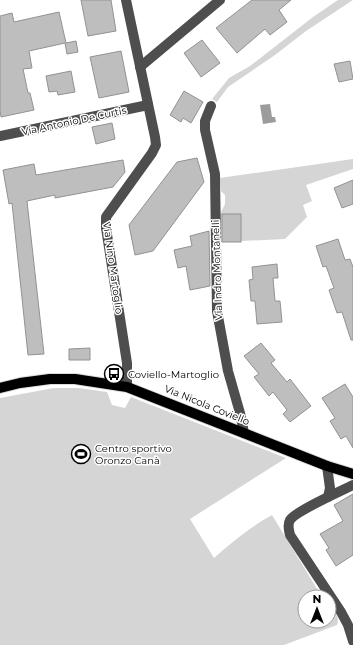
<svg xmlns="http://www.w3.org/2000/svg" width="353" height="645" font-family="Montserrat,sans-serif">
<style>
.green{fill:#d5d5d5}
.water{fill:#9c9c9c}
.building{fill:#bebebe;stroke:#929292}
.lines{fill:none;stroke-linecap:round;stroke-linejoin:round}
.major-casing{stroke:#dbdbdb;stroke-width:12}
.minor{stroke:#4e4e4e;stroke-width:10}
.major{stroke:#000;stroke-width:10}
.labels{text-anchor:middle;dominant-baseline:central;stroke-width:3;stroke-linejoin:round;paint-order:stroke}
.street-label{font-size:10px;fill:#000;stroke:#fff}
.poi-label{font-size:10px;fill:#000;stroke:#fff;text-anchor:start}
</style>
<rect width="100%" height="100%" fill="#fff"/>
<g class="green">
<polygon points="338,0 353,0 306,31 275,55 228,87 217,102 212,99 229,78 250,66 313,17"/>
<polygon points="353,159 353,169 306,185 312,201 303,205 307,217 285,239 220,242 220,214 225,204 225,195 221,191 220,178"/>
<path d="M54,388H79L107,392L112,405L125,408L131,397L286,458L190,519L214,558C232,542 250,527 272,515L322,597H305V621H329V607C335,613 340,616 337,625L284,645H0V398Z"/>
</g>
<polygon class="water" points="270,104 272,117 275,117 276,122 263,124 260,105"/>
<g class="building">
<polygon points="81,0 111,0 116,31 88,36"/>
<polygon points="252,0 291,0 279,10 287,22 270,35 265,29 237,53 216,28"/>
<polygon points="59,12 66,43 76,41 78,52 67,54 65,43 29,51 32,68 23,69 28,93 30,93 34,110 1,117 0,110 0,16 12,13 14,22"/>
<polygon points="202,40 220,63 201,77 184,53"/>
<polygon points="121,51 129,92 99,98 90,57"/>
<polygon points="350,61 353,79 339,82 334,64"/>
<polygon points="71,71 75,92 58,95 57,91 49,92 46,76"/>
<polygon points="184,91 203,102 191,123 183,118 181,122 170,115"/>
<polygon points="112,123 115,139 96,144 92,127"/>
<polygon points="197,158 204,182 153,251 135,255 129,225 177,162"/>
<polygon points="123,160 125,172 113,187 55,198 55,195 27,201 44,354 28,355 12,203 9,204 3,170 34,164 36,175"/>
<polygon points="353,180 353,204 342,208 334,188"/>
<rect x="222" y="214" width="19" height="28"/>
<polygon points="209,231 210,286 190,290 186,266 178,268 174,250 192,246 190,236"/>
<polygon points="338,239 345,260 350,259 353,267 353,340 351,340 342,312 337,313 329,290 334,288 326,266 323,267 316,246"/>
<polygon points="277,264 278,278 273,278 275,301 280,301 282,322 257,324 255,301 251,301 249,280 253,279 252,267"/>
<polygon points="261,343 275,360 271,363 287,382 290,379 311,406 290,422 283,414 287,410 273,392 269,396 254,377 259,374 244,356"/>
<polygon points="90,348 90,360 69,360 69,349"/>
<polygon points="345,384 353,397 353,448 346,436 341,439 330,421 335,418 322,398"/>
<polygon points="353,494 353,555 336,566 326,550 329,548 320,534 343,521 334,505"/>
</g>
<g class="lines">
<defs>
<polyline id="major" points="0,388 20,383 50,379 75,379 127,387 327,466 353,474"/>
</defs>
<use href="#major" class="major-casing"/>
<g class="minor">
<polyline points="126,0 155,137 156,145 152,153 106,217 106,228 127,363 127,387"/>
<polyline points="140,67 220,0"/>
<polyline points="211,106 205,121 205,130 215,174 217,311 228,371 240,413 244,433"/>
<polyline points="0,136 148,105"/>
<polyline points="327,466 330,488 328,497"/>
<path d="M353,485C341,491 296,511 290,520C287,525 289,530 290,535L341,612L348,625L353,641"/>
</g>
<use href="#major" class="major"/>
</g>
<defs>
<symbol id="bus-ring" viewBox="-11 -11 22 22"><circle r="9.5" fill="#fff" stroke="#000" stroke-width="1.5"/><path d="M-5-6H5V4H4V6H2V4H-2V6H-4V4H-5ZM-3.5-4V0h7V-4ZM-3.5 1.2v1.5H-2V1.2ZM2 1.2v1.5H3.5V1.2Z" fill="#000"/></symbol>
<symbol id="stadium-ring" viewBox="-11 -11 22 22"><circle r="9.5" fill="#fff" stroke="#000" stroke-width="1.5"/><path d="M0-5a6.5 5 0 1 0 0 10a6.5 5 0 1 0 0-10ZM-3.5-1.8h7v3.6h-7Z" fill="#000"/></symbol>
</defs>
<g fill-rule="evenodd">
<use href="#bus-ring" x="103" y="363" width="22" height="22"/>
<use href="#stadium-ring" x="70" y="443" width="22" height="22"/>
</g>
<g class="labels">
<g class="street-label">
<text transform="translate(74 121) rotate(-12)">Via Antonio De Curtis</text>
<text transform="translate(113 268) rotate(82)">Via Nino Martoglio</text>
<text transform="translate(217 270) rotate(-92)">Via Indro Montanelli</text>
<text transform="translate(207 405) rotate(22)">Via Nicola Coviello</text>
</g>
<g class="poi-label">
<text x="128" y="374">Coviello-Martoglio</text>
<text x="95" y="448">Centro sportivo<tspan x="95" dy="12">Oronzo Canà</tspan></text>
</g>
</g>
<g transform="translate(317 609)"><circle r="19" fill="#ffffff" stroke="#999999"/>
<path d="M0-3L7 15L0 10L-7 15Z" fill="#000000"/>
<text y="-6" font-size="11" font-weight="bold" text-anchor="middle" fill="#000000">N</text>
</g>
</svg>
